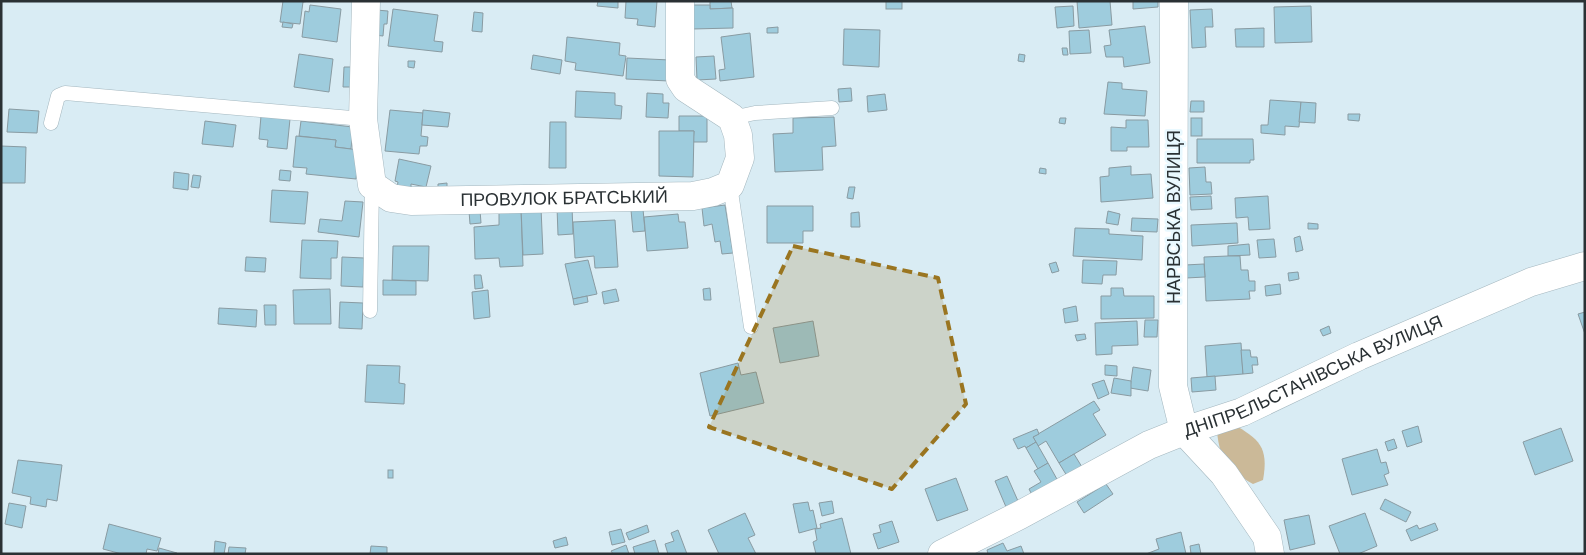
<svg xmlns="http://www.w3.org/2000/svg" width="1586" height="555" font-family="Helvetica,sans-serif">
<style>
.green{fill:#cbb998}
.building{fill:#9eccdd;stroke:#899ba2}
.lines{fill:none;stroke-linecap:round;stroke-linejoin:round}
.lane-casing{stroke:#a4b7bf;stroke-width:15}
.street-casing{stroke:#a4b7bf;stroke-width:29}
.lane{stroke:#fff;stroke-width:14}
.street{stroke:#fff;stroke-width:28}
.marked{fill:#9a7520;fill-opacity:0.2;stroke:#9a7520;stroke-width:4;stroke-dasharray:10 6;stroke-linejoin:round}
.labels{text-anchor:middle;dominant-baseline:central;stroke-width:5;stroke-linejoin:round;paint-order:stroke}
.street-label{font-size:18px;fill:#2a3134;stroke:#e9f9ff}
</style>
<rect width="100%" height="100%" fill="#d9ecf4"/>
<path class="green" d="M1233,424C1259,439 1269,447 1263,480L1253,484C1228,470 1220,460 1217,432Z"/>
<g class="building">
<polygon points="283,1 310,1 303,2 300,24 280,22"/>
<polygon points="598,1 618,1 618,8 597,6"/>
<polygon points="626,1 657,1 655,27 637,25 638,19 625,18"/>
<polygon points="710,1 731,1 732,8 710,9"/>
<rect x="886" y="1" width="16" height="8"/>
<polygon points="1077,1 1110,1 1112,25 1079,28"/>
<polygon points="1133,1 1158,1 1158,7 1133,9"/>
<polygon points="310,5 341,9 337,42 302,37 305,11 309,12"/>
<polygon points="691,5 710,5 710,9 733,8 733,28 692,29"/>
<polygon points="1073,6 1074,26 1057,28 1055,7"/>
<polygon points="1311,6 1312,42 1275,43 1274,7"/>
<polygon points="393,9 438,15 434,41 443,42 442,52 388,46"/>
<polygon points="1212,9 1213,27 1205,27 1206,47 1192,48 1190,10"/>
<polygon points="376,10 388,11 387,24 384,24 383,36 374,35"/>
<polygon points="474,12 483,13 482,32 472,31"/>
<polygon points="283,22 293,24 292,28 282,27"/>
<polygon points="1145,26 1150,63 1124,67 1123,57 1106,57 1104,46 1111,45 1109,30"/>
<polygon points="778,27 778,33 767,33 767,28"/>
<polygon points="1264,28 1264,47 1236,47 1235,29"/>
<polygon points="844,29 880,30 879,67 843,65"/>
<polygon points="1089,30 1091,53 1070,54 1069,31"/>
<polygon points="750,33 754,77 720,81 719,70 725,69 721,37"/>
<polygon points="567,37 620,43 619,55 626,56 623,76 575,70 576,63 565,61"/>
<polygon points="1062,48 1067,48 1068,55 1063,55"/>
<polygon points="299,54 333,59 329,92 294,87"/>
<polygon points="1019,54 1025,55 1024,62 1018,61"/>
<polygon points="533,55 562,60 560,74 531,69"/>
<polygon points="714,56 716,79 697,80 696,57"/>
<polygon points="627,58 670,60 669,81 626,79"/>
<polygon points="408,61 415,61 414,68 408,67"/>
<polygon points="344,67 356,67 356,87 343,87"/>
<polygon points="1108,82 1122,83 1122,89 1147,91 1145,116 1104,114"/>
<polygon points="851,88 852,101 839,102 838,89"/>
<polygon points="576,91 615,93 615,105 622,106 621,119 575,117"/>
<polygon points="647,93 663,94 663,103 669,103 668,118 646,117"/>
<polygon points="885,94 887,110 868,112 867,96"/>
<polygon points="1270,100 1301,102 1299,127 1285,126 1285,135 1261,133 1261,125 1268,125"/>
<polygon points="1191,101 1204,101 1204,112 1190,112"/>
<polygon points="1301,102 1316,103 1315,123 1299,122"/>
<polygon points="9,109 39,111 37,133 7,132"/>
<polygon points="390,110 423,113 421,136 428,137 427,146 420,146 419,154 385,151"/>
<polygon points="423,110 450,113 448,127 422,125"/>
<polygon points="1348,114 1360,114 1359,121 1348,120"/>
<polygon points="261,116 290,119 287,149 267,147 268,140 259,139"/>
<polygon points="679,116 707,116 707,142 693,142 694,131 679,131"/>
<polygon points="834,117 836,146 822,147 823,170 775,172 773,134 793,133 793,118"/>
<polygon points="1060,118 1066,118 1065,124 1059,123"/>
<rect x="1191" y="118" width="11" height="18"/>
<polygon points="1126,120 1148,120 1149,147 1127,147 1127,151 1111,151 1111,127 1126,128"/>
<polygon points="205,121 236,125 233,147 202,144"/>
<polygon points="301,121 353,127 351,149 335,147 336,140 299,136"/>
<polygon points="550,122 566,122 566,168 549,168"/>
<polygon points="659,131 694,131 693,177 659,176"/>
<polygon points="296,136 336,140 335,147 359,150 356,179 306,174 307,168 293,167"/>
<polygon points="1197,139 1253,139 1254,160 1250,160 1250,163 1197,163"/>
<polygon points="1,146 26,147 25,183 1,183"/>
<polygon points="399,159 431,166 426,187 411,184 411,190 397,187 398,182 395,181"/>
<polygon points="1131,166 1131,175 1151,174 1153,198 1101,202 1100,177 1109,176 1109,168"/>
<polygon points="1205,167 1206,182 1211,182 1212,194 1190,195 1189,168"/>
<polygon points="1040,168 1046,169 1046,174 1039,173"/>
<polygon points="280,170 291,171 290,181 279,180"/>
<polygon points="174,172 189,174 188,190 173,188"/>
<polygon points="193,175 201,176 199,188 191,187"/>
<polygon points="447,183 447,190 438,190 438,184"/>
<polygon points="849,187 855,187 853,199 847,198"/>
<polygon points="272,190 308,192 305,224 270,222"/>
<polygon points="1211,196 1212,209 1191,210 1190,197"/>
<polygon points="1268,196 1270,229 1249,230 1248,217 1236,218 1235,198"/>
<polygon points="345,201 363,202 359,237 318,232 320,219 342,221"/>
<polygon points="725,205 733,253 722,254 720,241 715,242 712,224 704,226 702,208"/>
<polygon points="572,206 573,234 558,235 557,207"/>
<polygon points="767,206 813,206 813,231 803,231 803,243 767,243"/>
<polygon points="521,208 523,266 500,267 499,258 475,259 474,227 499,225 499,209"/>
<polygon points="521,208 541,208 543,254 523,255"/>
<polygon points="643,209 645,231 633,232 631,210"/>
<polygon points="480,210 481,223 470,224 469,211"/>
<polygon points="1108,211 1120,214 1118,225 1106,223"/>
<polygon points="859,212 860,227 851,227 851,213"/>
<polygon points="678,214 679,222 685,222 688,248 647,251 644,217"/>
<polygon points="1132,218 1158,219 1157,232 1131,231"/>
<polygon points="615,220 618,267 595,268 594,256 575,258 573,222"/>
<polygon points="1237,223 1238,243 1192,246 1191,225"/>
<polygon points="1308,223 1318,224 1318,229 1308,229"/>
<polygon points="1075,228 1109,229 1109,234 1143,236 1142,260 1073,256"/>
<polygon points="1300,236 1303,250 1296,252 1294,238"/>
<polygon points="1274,239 1276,257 1259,258 1257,240"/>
<polygon points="302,240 338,241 337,258 331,258 331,279 300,278"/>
<polygon points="1249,244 1250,255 1228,256 1228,246"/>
<polygon points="393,246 429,246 428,281 392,280"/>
<polygon points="1228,256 1240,256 1241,270 1248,270 1249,281 1255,281 1255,291 1249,291 1250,299 1206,301 1204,257"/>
<polygon points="246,257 266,258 265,272 245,271"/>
<polygon points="342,257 364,258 363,287 341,286"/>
<polygon points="588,260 597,294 573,299 565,264"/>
<polygon points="1083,260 1117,261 1116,275 1103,275 1102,284 1082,283"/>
<polygon points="1056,262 1059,271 1052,273 1049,264"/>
<polygon points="1204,264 1205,277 1186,278 1185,265"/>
<polygon points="1298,272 1299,279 1289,281 1288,273"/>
<polygon points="474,275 481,275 483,288 475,289"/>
<polygon points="383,280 416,281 416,295 383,295"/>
<polygon points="1280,284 1281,294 1266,296 1265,286"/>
<polygon points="710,288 711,300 704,300 703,289"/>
<polygon points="1111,288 1123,288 1124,296 1154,296 1154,318 1101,319 1101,296 1111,296"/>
<polygon points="330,289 331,324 294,324 293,290"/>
<polygon points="616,289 619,301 604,304 602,292"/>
<polygon points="488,290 490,317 474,319 472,292"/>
<polygon points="587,296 588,302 574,305 573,299"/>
<polygon points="340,302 363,303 362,329 339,328"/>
<polygon points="264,305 276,305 276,325 265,325"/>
<polygon points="1076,306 1078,321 1065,323 1063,309"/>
<polygon points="219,308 257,310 256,327 218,324"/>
<polygon points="1585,312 1585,334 1578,314"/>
<polygon points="1145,320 1158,320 1157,337 1144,337"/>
<polygon points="813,321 819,356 780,363 773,328"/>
<polygon points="1137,321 1138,345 1112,346 1112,354 1096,355 1095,323"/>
<polygon points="1329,326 1331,333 1323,336 1320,330"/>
<polygon points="1085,334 1086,339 1077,341 1075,335"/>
<polygon points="1241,343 1243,374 1207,377 1205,346"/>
<polygon points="1241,350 1250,350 1251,357 1257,357 1258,365 1252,365 1253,373 1243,374"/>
<polygon points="738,363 741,375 756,372 764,403 710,416 700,373"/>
<polygon points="367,365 400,366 399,383 405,384 404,404 365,402"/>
<polygon points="1105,365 1117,366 1117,376 1105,375"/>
<polygon points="1133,367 1151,370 1148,391 1130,388"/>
<polygon points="1215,376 1216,390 1192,392 1191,378"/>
<polygon points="1114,378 1131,381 1131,396 1111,393"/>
<polygon points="1104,380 1109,394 1098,399 1092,384"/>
<polygon points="1094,401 1100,410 1093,414 1106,435 1059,463 1046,441 1038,446 1033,437"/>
<polygon points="1418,426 1422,442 1407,447 1402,431"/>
<polygon points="1561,428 1573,461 1535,475 1523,442"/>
<polygon points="1037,429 1039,434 1033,437 1036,442 1026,448 1025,446 1018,449 1013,439"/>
<polygon points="1394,439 1397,448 1388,451 1385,442"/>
<polygon points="1036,442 1048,463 1038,469 1026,448"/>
<polygon points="1377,449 1381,463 1386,462 1389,473 1384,475 1388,485 1352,495 1342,459"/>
<polygon points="1074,454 1082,467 1067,476 1059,463"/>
<polygon points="18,460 62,465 57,501 47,499 46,507 30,504 31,497 12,493"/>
<polygon points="1048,463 1058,481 1032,495 1029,489 1041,482 1034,471"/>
<rect x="388" y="470" width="5" height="8"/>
<polygon points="1007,476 1018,501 1006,507 995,481"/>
<polygon points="956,478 968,510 937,521 925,489"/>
<polygon points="1106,484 1113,494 1084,513 1077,502"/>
<polygon points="1385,499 1411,512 1406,522 1380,509"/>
<polygon points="832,501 834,513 822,516 819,503"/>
<polygon points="808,502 810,511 813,510 817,528 799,533 793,504"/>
<polygon points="9,503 26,506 22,528 5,524"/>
<polygon points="745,513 755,535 748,538 756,554 719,554 708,530"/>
<polygon points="1365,513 1377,546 1358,554 1340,554 1329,526"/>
<polygon points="1309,515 1315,544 1290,550 1284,520"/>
<polygon points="842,518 851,554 816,554 813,542 817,540 815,529 821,528 820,524"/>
<polygon points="892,521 899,542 878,549 873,534 881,532 879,525"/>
<polygon points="1435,523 1438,530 1411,541 1406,530 1417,525 1419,529"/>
<polygon points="109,524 161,538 157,551 147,549 146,554 122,554 103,549"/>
<polygon points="647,525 649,532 629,540 626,533"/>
<polygon points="621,529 625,542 612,545 609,532"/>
<polygon points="678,530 687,554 668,554 665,544 674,541 671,533"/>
<polygon points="1181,532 1186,554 1146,554 1159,549 1156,539"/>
<polygon points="566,537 568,545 555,548 553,541"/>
<polygon points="655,540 659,554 635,554 633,547"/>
<polygon points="215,541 226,543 224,554 214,554"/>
<polygon points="1003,543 1007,551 1021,546 1024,554 988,554 987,550"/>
<polygon points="1199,544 1201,554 1191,554 1190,546"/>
<polygon points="626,545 629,554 613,554 611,551"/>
<polygon points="371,546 387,547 387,554 370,554"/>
<polygon points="229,547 246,548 245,554 228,554"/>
<polygon points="159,548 177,553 177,554 158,554"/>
</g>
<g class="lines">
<defs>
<g id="lane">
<polyline points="732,118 755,113 832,108"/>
<polyline points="51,123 58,96 65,93 363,119"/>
<polyline points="730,185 751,327"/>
<polyline points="370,311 372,185"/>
</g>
<g id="street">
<path id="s1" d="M366,1L363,119L372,185L391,198L411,201L693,196L713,192L730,185L740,158L738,135L732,118L686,88L680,79V1"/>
<polyline points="1174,1 1173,386 1184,431 1224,474 1267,537 1270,554"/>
<path id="s2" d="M942,554L1020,515L1149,445L1184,431L1242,412L1359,356L1531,282L1585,266"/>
</g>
</defs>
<use href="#lane" class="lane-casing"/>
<use href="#street" class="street-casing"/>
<use href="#lane" class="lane"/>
<use href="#street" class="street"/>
</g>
<path class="marked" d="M793,246L938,278L966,404L892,489L709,427Z"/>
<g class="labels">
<g class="street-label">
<text stroke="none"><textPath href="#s1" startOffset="381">ПРОВУЛОК БРАТСЬКИЙ</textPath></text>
<text transform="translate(1174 217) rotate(-90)">НАРВСЬКА ВУЛИЦЯ</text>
<text stroke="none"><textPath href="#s2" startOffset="412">ДНІПРЕЛЬСТАНІВСЬКА ВУЛИЦЯ</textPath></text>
</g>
</g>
<rect width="1586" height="555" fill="none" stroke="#2a3134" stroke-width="5"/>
</svg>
